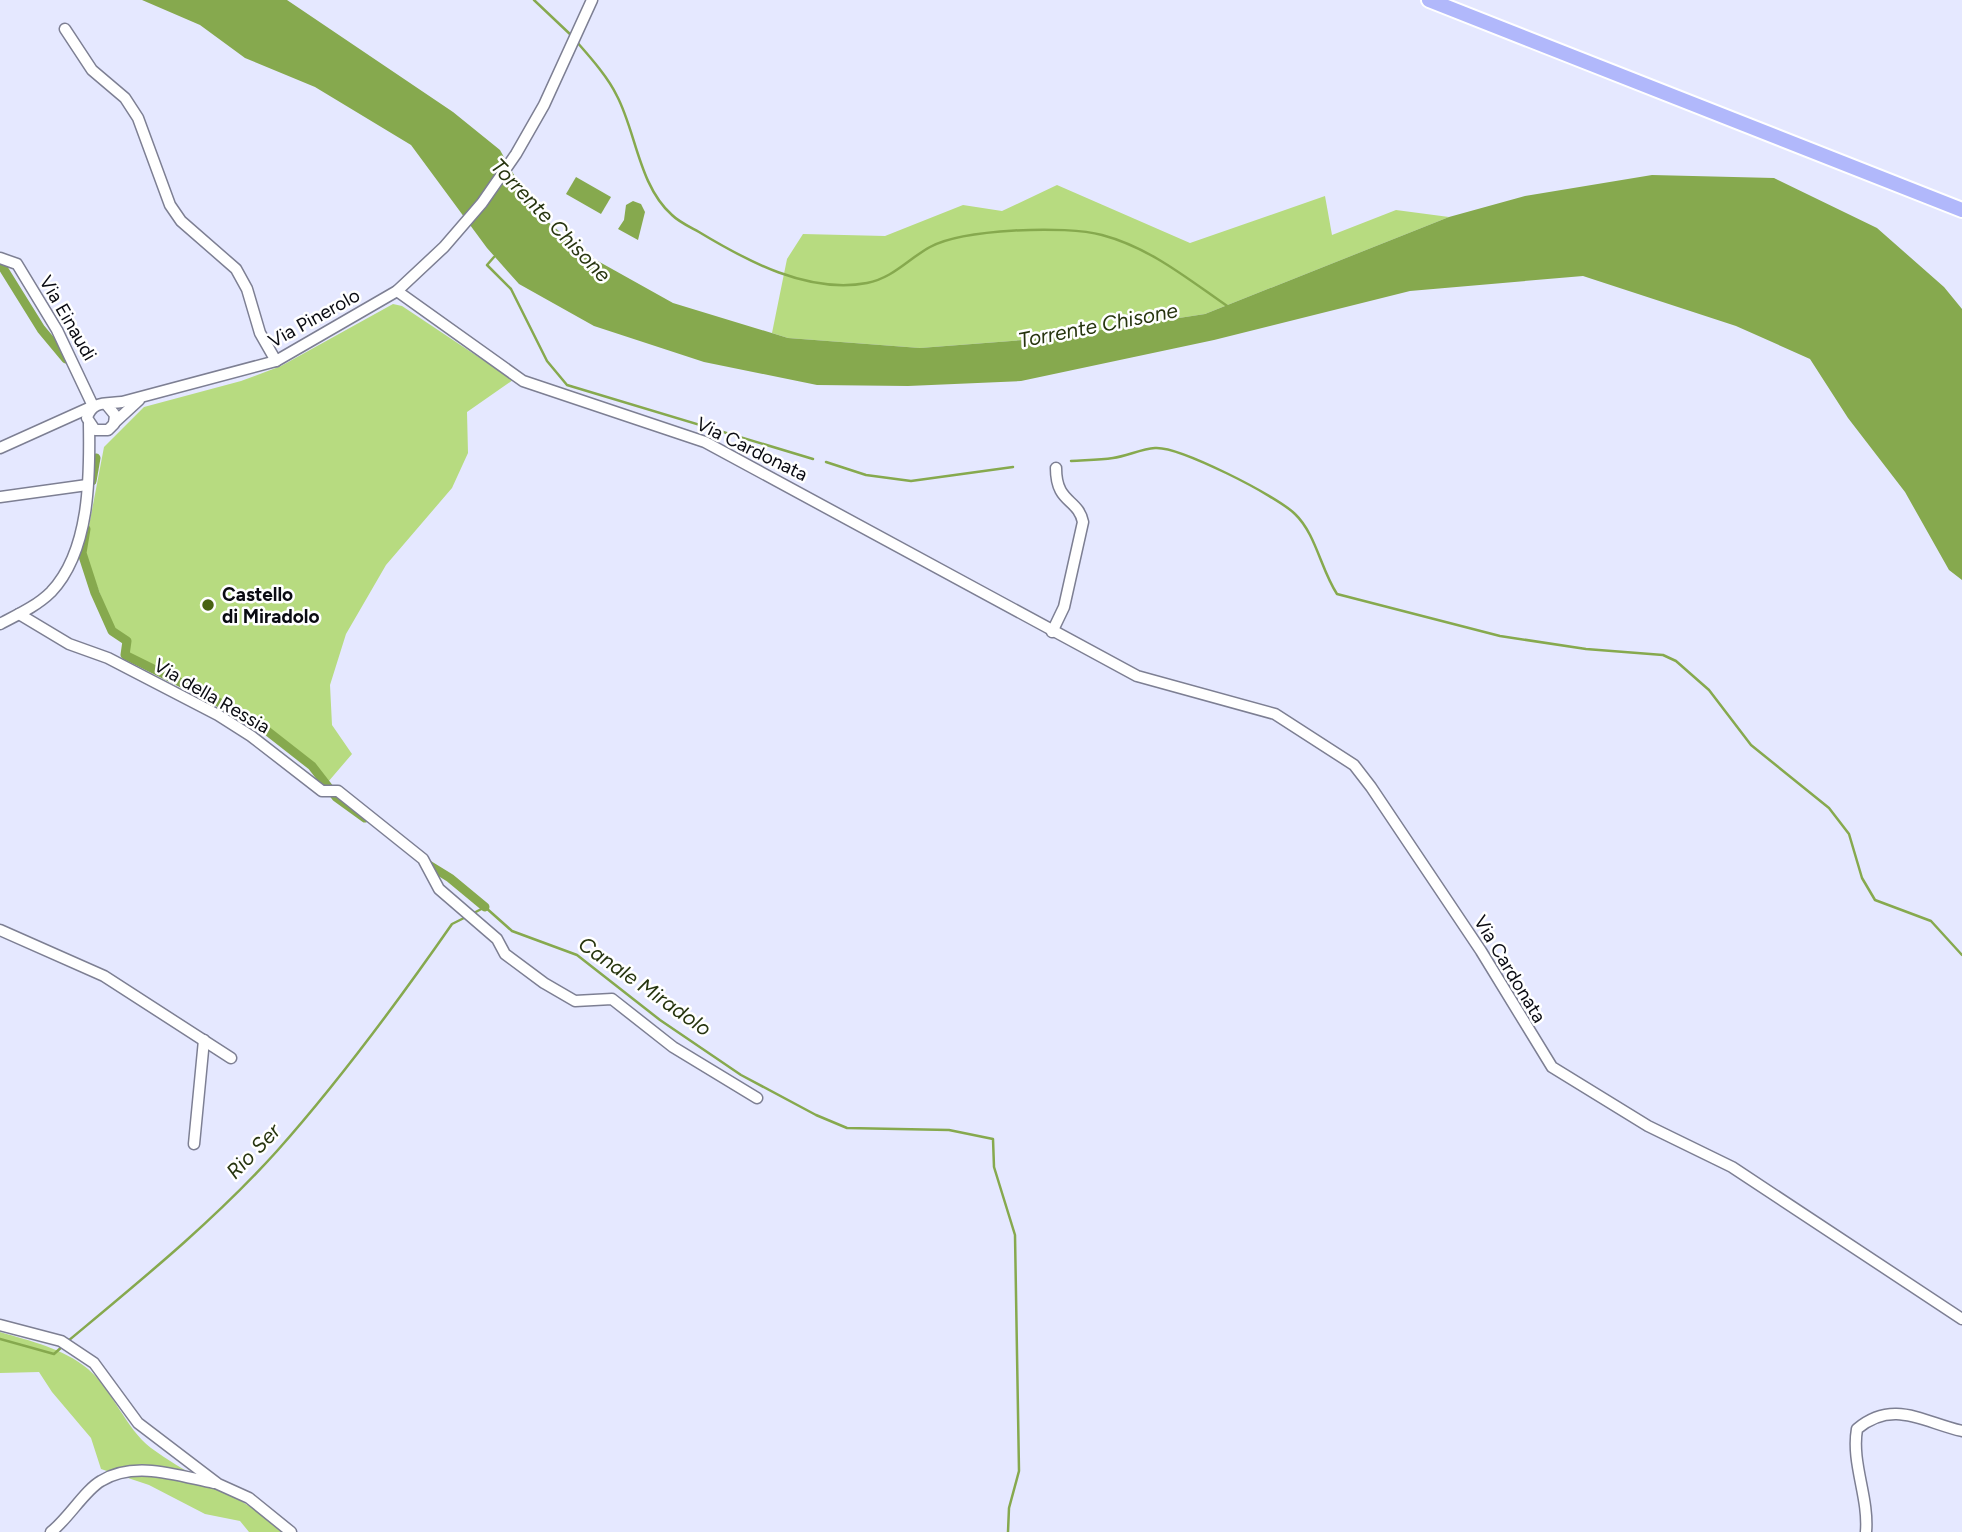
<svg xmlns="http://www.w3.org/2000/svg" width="1962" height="1532" font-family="Figtree,sans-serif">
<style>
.green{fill:#b7db80}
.water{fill:#86a94e}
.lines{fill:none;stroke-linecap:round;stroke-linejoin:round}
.stream{stroke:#86a94e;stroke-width:2.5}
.canal{stroke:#86a94e;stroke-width:9}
.minor-casing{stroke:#7d7f93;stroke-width:13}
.highway-casing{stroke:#fff;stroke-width:18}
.minor{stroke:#fff;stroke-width:10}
.highway{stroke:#b1b8fb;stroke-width:14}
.poi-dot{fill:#476212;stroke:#fff;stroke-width:2.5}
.labels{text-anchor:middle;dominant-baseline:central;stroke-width:5;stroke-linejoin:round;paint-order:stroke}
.street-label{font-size:19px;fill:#0a0b12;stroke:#fff}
.poi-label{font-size:19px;font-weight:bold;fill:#0a0b12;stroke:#fff;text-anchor:start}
.water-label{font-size:21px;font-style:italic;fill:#27350f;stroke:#fff}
</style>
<rect width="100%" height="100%" fill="#e5e8ff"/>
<g class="green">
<polygon points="1057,185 1190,243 1325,196 1332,235 1396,210 1449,217 1205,314 1049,338 920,348 788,338 772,333 787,259 803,234 885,236 963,205 1002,211"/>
<polygon points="393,304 402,306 513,380 467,412 468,453 452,488 386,565 346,634 330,685 332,725 352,754 328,782 259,729 129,656 110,620 84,552 104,447 144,407 241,381 281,366"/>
<path d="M0,1332C30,1341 63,1348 88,1369C113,1390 125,1428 151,1448C194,1480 245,1498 287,1532H249L240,1521L205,1514L149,1485L101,1469L91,1438L52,1392L39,1372L0,1373Z"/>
</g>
<g class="water">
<polygon points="142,0 287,0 453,112 500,150 533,209 587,255 673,303 788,338 920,348 1049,338 1205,314 1449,217 1525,196 1652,175 1774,178 1877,228 1944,287 1962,309 1962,580 1949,570 1905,492 1848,418 1810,359 1736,326 1583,276 1410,291 1214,340 1021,381 908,386 817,385 704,362 594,326 519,284 487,248 411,145 315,87 245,58 200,25"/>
<polygon points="576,177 611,197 601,214 566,194"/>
<polygon points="633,201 641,204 645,212 638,240 618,229 624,220 626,205"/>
</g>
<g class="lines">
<g class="stream">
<polyline points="534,0 572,36"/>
<path d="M576,41C590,57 608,77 617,96C636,132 639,186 672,215C679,222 690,227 699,232C747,261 808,294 867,283C893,278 908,259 930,247C963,229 1066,225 1102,235C1151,248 1189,280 1230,308"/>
<polyline points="494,257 487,265 511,289 547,361 567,385 813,459"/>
<path d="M1071,461C1085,460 1099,460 1113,458C1127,456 1141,449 1155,448C1179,446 1277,496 1295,514C1316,534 1321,570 1337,594L1500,636L1586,649L1663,655L1676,661L1709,690L1751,745L1829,808L1849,834L1862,878L1875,900L1931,921L1962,955"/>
<polyline points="826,462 866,475 911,481 1013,467"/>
<polyline points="472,914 485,907 512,931 577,955 660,1020 741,1075 816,1115 847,1128 949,1130 993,1139 994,1167 1015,1235 1019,1471 1009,1508 1008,1532"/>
<polyline points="0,1339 54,1354 64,1345"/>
<path d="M68,1341C140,1281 214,1221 277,1151C341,1079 397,1003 452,924L466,917"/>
</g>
<g class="canal">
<polyline points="0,263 41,329 66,359"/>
<polyline points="92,481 96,458"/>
<polyline points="86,529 82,553 95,593 112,631 127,641 125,655 206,695 266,730 312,766 336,797 365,818"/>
<polyline points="424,862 450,878 485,907"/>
</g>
<defs>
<g id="minor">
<polyline points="65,29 92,70 125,98 138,118 170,205 181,221 236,269 247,289 260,333 276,361"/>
<polyline points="0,258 17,264 57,330 93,406"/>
<polyline points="397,291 523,381 705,442 1137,676 1275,714 1354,765 1371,787 1481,951 1552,1067 1648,1126 1732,1167 1962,1319"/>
<path d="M106,404L115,415L114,424L108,430H95L87,418C92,400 107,404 122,402L276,361L397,291L444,247L482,203L516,154L544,105L592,0"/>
<polyline points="114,423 139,400"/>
<polyline points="0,448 91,407"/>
<polyline points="0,497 87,485"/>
<polyline points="19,614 69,644 108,658 218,715 251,736 322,791 338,791 423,859 439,889 497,939 505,954 544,983 575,1001 612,999 673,1047 757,1098"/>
<path d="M0,624C17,615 37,606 51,592C90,551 90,477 89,424"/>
<path d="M1052,632L1064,607L1083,522C1078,498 1056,504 1056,468"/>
<polyline points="0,930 104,976 231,1058"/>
<polyline points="194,1144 204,1040"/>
<polyline points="0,1325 61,1341 94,1363 138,1423 218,1484 249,1498 291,1532"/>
<path d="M51,1532C68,1519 85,1490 101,1481C135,1460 179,1476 214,1483"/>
<path d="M1866,1532C1869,1497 1851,1463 1857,1429C1893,1399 1923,1422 1962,1431"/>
</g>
<polyline id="highway" points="1429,0 1962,210"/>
</defs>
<use href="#minor" class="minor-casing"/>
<use href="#highway" class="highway-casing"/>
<use href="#minor" class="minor"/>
<use href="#highway" class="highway"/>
</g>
<circle class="poi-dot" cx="208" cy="605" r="7"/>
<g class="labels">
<g class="street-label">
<text transform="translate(68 318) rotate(60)">Via Einaudi</text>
<text transform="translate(314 318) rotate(-29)">Via Pinerolo</text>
<text transform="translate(752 449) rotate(26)">Via Cardonata</text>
<text transform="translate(212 696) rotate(30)">Via della Ressia</text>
<text transform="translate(1510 969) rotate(59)">Via Cardonata</text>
</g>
<g class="poi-label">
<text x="222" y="594">Castello<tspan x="222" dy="22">di Miradolo</tspan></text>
</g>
<g class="water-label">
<text transform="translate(551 220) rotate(46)">Torrente Chisone</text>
<text transform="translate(1098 325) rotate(-11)">Torrente Chisone</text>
<text transform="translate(645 986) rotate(35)">Canale Miradolo</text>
<text transform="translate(253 1151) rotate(-46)">Rio Ser</text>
</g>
</g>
</svg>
